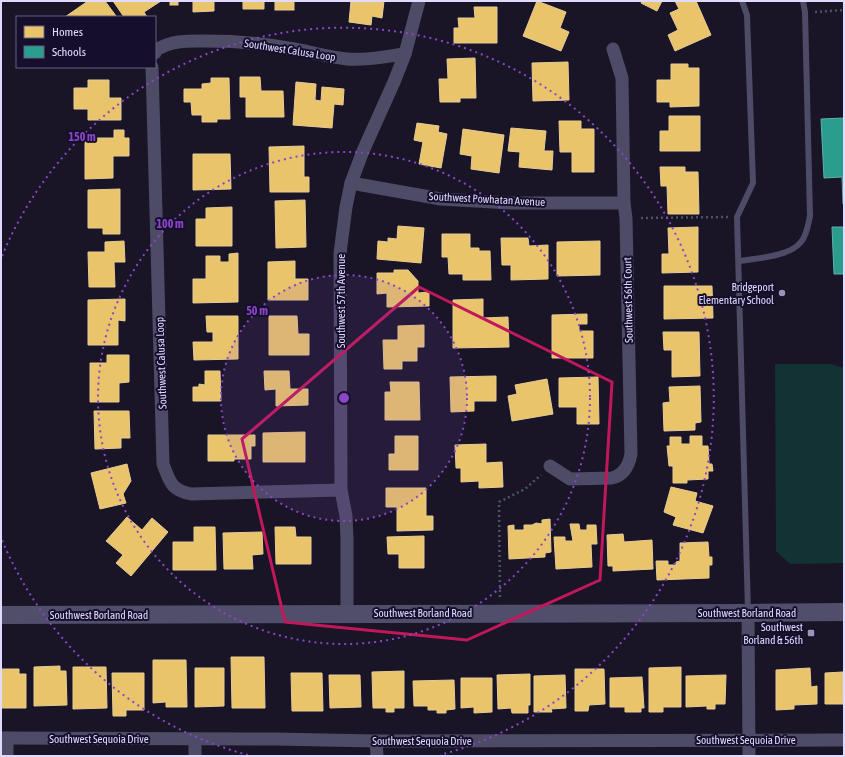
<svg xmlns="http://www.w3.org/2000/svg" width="845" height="757" font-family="'Asap Condensed',sans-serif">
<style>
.green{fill:#133234}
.homes{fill:#e9c46a;stroke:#e6cb97}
.schools{fill:#2a9d8f;stroke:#61afb1}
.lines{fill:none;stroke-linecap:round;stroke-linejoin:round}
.path{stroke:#475566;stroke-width:2.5;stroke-dasharray:2 3;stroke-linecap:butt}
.lane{stroke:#4d4b66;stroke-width:6}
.street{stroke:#4d4b66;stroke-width:13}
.secondary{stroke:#514e6c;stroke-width:18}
.marked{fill:none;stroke:#c2185b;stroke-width:3;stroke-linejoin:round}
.ring{fill:none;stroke:#8a46c9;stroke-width:2;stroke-dasharray:2 4}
.poi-dot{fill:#9a95b3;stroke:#150f2c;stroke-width:1.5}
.labels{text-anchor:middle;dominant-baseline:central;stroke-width:4;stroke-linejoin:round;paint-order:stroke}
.street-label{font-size:11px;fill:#e0daff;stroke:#150f2c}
.poi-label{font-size:11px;fill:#e0daff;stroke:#150f2c;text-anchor:end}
.centre{fill:#8a46c9;stroke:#150f2c;stroke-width:2}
.ring-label{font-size:12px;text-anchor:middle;font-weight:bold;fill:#8a46c9;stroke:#150f2c;stroke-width:4;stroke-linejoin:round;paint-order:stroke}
</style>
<rect width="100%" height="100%" fill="#191526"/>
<polygon class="green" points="775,364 831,364 844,368 844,563 790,564 776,551"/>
<g class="homes">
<polygon points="88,1 105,1 116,16 114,17 65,17"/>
<polygon points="113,1 161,1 144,12 147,17 124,17"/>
<rect x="170" y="1" width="8" height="4"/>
<polygon points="193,1 214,1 214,11 193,12"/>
<polygon points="221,1 264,1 264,9 243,9 243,1"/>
<rect x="275" y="1" width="19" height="9"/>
<polygon points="351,1 384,1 382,18 372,16 371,25 349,22"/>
<polygon points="537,1 566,12 560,28 569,32 561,51 523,36"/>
<polygon points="642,1 662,1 657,11 641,3"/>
<polygon points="675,1 696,1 711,35 675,51 668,35 678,30 670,13 679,9"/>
<polygon points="474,7 497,7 497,43 454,43 454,28 459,28 458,18 475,18"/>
<polygon points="475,58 476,98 460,98 460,102 440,102 439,79 448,79 447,59"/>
<polygon points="568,62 569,100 533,101 532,63"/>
<polygon points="671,64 688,64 688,68 699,68 699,106 670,107 670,102 657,102 657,80 671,80"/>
<polygon points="240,77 260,77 261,91 283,91 284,117 246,117 246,97 240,97"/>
<polygon points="211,78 229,78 230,119 217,119 217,122 202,122 202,115 192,115 191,102 184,102 184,89 202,89 202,84 211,83"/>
<polygon points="88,80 109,80 109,98 121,98 121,120 88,120 88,109 74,109 74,88 88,88"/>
<polygon points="296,82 316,84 315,100 321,101 322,87 344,89 343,105 334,104 332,128 293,125"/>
<polygon points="669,116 700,116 700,151 660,151 660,131 669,131"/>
<polygon points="559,121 581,121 581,129 594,129 594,172 572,172 572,152 560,152"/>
<polygon points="417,123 439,126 438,132 447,134 441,168 419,164 423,142 414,140"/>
<polygon points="511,128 546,131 544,151 553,151 552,170 519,167 520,152 508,151"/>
<polygon points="463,129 504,135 499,173 471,169 472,156 460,154"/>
<polygon points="114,130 124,130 124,138 129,138 129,156 113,156 113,178 85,179 85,138 114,138"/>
<polygon points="304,146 304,177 309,177 309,192 270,192 269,147"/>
<polygon points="193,154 230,154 231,189 193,190"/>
<polygon points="660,167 685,167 685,172 698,172 699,214 668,214 667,186 661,186"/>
<polygon points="120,189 120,234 103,234 103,228 88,228 88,190"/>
<polygon points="305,200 306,247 276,248 275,201"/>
<polygon points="232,207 232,246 196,246 196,219 206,219 206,208"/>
<polygon points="398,226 424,228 421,263 377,259 378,241 388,242 388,238 397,239"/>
<polygon points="698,227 698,272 662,273 662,254 669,254 668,228"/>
<polygon points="442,234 470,234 470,248 479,248 479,251 490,251 491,280 463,280 463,274 449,274 448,257 442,257"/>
<polygon points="501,238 528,238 529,246 548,245 548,279 511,280 511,265 502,265"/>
<polygon points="124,241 125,262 114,262 115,287 89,287 88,252 105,252 105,242"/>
<polygon points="600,241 600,275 557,276 557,242"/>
<polygon points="238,253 238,302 193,303 193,279 206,279 206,256 220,256 220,262 229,262 229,254"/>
<polygon points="295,261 295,279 308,279 308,300 268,300 268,262"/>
<polygon points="394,270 408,270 418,281 418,293 429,292 429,306 387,307 387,293 377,294 377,273 394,273"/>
<polygon points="664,286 712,286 713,318 664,319"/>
<polygon points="125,299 125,321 118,320 118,345 88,345 88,300"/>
<polygon points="483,299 483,318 508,317 509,347 453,348 453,300"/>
<polygon points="587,314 587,324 579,324 579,331 593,331 593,358 552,358 552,315"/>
<polygon points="206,316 238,316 238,359 194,360 193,342 213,342 213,332 207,332"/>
<polygon points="269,316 297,316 298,334 309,334 309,355 269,355"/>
<polygon points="424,325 424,347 417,347 417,361 402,361 402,369 384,369 383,340 398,340 398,326"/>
<polygon points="663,332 699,332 700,376 672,377 672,350 664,350"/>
<polygon points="107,355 129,355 129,382 119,383 119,402 90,402 90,363 107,363"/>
<polygon points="205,371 220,371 221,401 193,401 193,387 199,387 199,384 205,385"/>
<polygon points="264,371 289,371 290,389 308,389 308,405 276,406 276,389 265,390"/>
<polygon points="496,376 496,401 474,401 474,411 451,412 450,377"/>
<polygon points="598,377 599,424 577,424 577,407 559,407 559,378"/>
<polygon points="547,379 553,414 512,421 508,396 517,394 515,385"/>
<polygon points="390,382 419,382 420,420 385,420 385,392 391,392"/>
<polygon points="700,386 701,422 695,423 695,430 664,431 663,403 670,402 669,387"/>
<polygon points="94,411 129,411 130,438 121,438 121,448 95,449"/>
<polygon points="305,432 305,462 263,462 263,433"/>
<polygon points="208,435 255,435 255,446 251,446 251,459 234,459 234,461 208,461"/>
<polygon points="395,436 418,436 418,470 389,470 389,454 395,454"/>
<polygon points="690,436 702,436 702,446 708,446 709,464 712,464 713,471 708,471 708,479 687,480 687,483 673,483 673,466 669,466 667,446 670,446 670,437 681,437 681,444 690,444"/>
<polygon points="486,444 486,463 502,462 503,487 479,488 479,481 461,482 461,468 456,468 455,445"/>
<polygon points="127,464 131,481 123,494 126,503 100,509 91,473"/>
<polygon points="671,487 697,493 695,501 713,506 703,533 673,525 676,517 664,512"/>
<polygon points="386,488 426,488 426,516 433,516 433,530 397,531 397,507 386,507"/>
<polygon points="127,517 142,530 152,518 168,532 131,576 116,563 123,555 106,541"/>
<polygon points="550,519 551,552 545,553 545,557 509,559 508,526 514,525 514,530 524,530 524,525 532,525 536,523 542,524 542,520"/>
<polygon points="570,524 579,524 580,530 587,530 587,525 596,525 597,544 591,544 592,567 556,569 554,537 565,537 565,541 573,541"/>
<polygon points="194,527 215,527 216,570 173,570 173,542 194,542"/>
<polygon points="275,527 295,527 296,537 311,537 311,564 276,564"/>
<polygon points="262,532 263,554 252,555 253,569 224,569 223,533"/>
<polygon points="623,534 624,542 652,540 653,569 613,571 613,566 608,566 607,535"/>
<polygon points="424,536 424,568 399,568 399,554 388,554 387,537"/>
<polygon points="708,542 709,557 712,557 712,565 709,565 709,578 657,580 656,561 668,561 668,565 676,565 676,562 680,561 680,543"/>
<polygon points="231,657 264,657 265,708 232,708"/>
<polygon points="153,660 186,660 187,707 166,707 166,702 153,703"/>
<polygon points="60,666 60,671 66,671 67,705 34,706 34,667"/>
<polygon points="73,667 106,667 107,708 73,709"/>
<polygon points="681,667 681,707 663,707 663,712 649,712 649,668"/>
<polygon points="195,668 224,668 224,706 195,707"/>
<polygon points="810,668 811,687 817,686 817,704 794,705 794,709 776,710 776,670"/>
<polygon points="1,669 19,669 19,674 26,674 26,708 1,708"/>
<polygon points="575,669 604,669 605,704 589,705 588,711 575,711"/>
<polygon points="404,671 404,708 394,708 394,712 386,712 386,708 373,708 372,672"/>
<polygon points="843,672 843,704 825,704 825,673"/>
<polygon points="112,673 144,673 144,710 126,710 126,716 113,716"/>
<polygon points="291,673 322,673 323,711 292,711"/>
<polygon points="530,674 530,705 528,705 528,713 512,713 511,708 498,709 497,675"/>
<polygon points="329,675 360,675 361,707 330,708"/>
<polygon points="565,675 566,708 551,709 552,712 534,712 534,676"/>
<polygon points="726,675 725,704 715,704 715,709 707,709 707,706 686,707 686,676"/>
<polygon points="642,677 644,708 641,708 641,712 625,712 625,707 610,707 610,678"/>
<polygon points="461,678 492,678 492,712 474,713 474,707 461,708"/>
<polygon points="454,680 455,709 446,710 446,713 437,713 437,710 428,710 428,706 414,706 413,681"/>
</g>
<g class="schools">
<polygon points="844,118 844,204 843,204 842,177 824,178 821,119"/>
<polygon points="832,227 844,227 844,274 834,274"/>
</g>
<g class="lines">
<g class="path">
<polyline points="815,12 844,10"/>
<polyline points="641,218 728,217"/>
<polyline points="500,597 499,502 525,489 541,475"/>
</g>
<g class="lane">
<polyline points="742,1 747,15 753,183 737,217 748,611"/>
<path d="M739,261C757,258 789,257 801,242C807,235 808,225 810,216L805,12L803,1"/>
</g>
<g class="street">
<path d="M155,53L156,50C173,40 187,41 206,41C233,41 261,43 288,48C308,51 327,57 347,59C366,61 387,56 405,54"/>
<path d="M152,67L163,464C170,482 171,490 191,494L341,490"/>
<polyline points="351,183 441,199 512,203 624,203"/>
<path d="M550,466L570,479L612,478C624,475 629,465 631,454L626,218L624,203L622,78L613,49"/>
<polyline points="748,613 749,756"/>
<polyline points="347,614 347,539 346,516 341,490 340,253 346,207 351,183 363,151 394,82 405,54 419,1"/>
<polyline points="1,738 276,739 376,741 844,740"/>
<polyline points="7,738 7,756"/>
<polyline points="195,739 195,756"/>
<polyline points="376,741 377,756"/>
</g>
<polyline class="secondary" points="1,615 748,613 844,612"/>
</g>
<path class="marked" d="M419,287L612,382L600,580L467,640L285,622L242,439Z"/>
<circle cx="344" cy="398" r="123" fill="#8a46c9" fill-opacity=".12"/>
<g class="ring">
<circle cx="344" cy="398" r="123"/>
<circle cx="344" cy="398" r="246"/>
<path d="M248 755A370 370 0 0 1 2 540M2 256A370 370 0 1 1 440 755"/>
</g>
<g class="poi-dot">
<circle cx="782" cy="293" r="4"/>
<rect x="807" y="629" width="8" height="8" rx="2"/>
</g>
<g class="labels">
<g class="street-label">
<text transform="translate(290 50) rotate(9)">Southwest Calusa Loop</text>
<text transform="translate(487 199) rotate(3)">Southwest Powhatan Avenue</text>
<text transform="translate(628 300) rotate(-91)">Southwest 56th Court</text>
<text transform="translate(341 301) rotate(-90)">Southwest 57th Avenue</text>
<text transform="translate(161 363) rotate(-92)">Southwest Calusa Loop</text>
<text x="423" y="613">Southwest Borland Road</text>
<text x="747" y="613">Southwest Borland Road</text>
<text x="99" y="615">Southwest Borland Road</text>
<text x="99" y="739">Southwest Sequoia Drive</text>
<text x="746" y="740">Southwest Sequoia Drive</text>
<text x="422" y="741">Southwest Sequoia Drive</text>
</g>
<g class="poi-label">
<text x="774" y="287">Bridgeport<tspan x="774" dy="13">Elementary School</tspan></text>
<text x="803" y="627">Southwest<tspan x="803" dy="13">Borland &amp; 56th</tspan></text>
</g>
</g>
<circle cx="344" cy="398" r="6" class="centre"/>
<g class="ring-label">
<text x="82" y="141">150 m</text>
<text x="170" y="228">100 m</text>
<text x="257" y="315">50 m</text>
</g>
<rect width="845" height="757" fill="none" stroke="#e0daff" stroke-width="4"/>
<rect x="16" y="16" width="140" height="52" fill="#150f2c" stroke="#666080"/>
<rect x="24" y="26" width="20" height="12" fill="#e9c46a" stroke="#666080"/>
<text x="52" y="36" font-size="12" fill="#e0daff">Homes</text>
<rect x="24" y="46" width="20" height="12" fill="#2a9d8f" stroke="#666080"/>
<text x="52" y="56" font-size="12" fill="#e0daff">Schools</text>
</svg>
